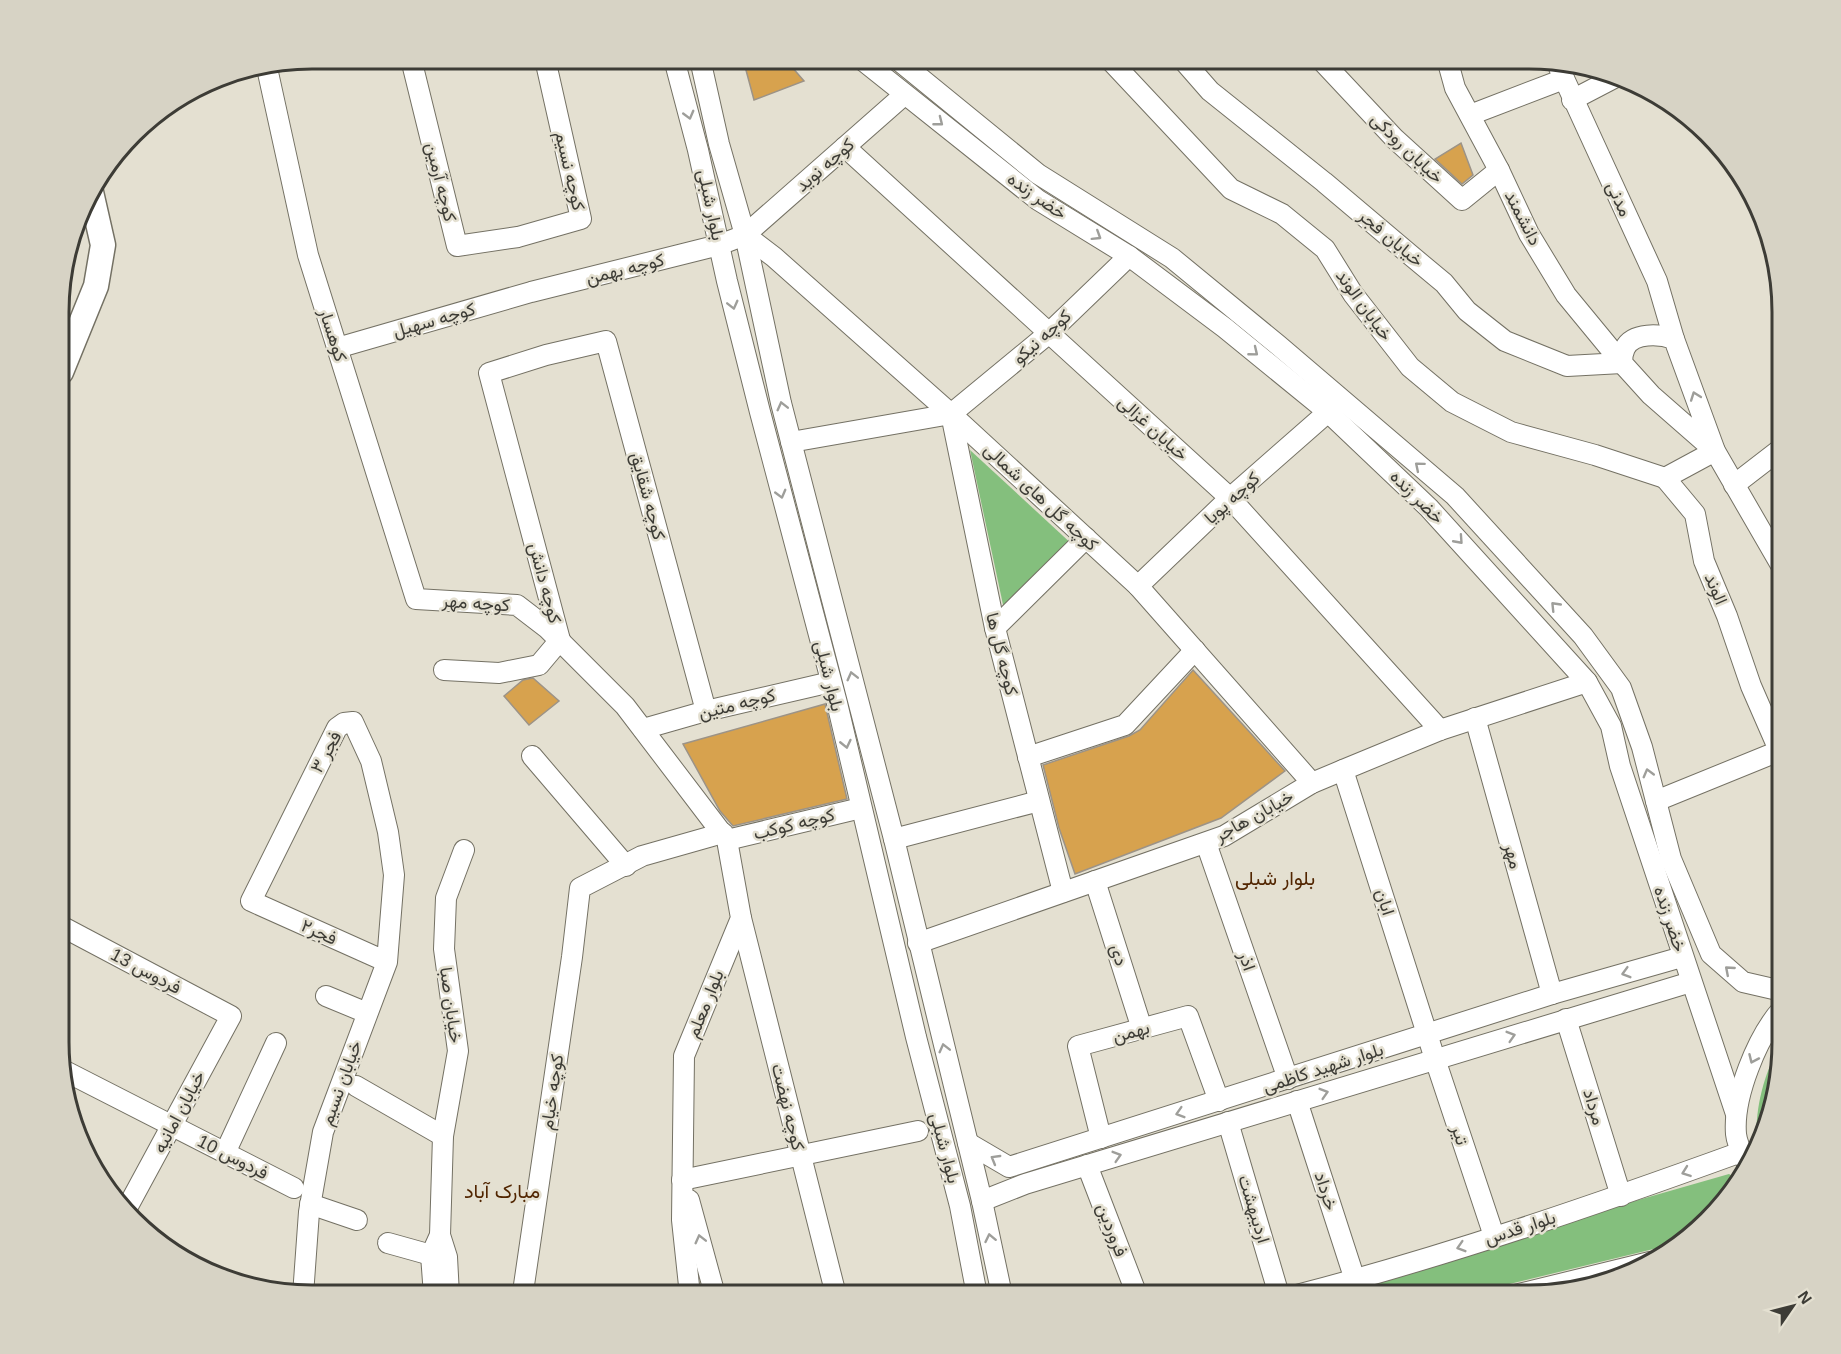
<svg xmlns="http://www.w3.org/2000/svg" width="1841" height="1354" font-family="Helvetica,Vazirmatn,sans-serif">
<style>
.green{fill:#84bf7d}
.building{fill:#d7a24e;stroke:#9c9387;stroke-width:1.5}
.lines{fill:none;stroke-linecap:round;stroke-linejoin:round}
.minor-casing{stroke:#747164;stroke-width:22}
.major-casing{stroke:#747164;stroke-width:27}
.minor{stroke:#fff;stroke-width:20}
.major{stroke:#fff;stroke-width:24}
.oneway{stroke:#9e9e9a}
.labels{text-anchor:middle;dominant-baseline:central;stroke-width:5;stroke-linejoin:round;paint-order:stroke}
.street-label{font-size:18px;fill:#3d3c36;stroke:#e4e0d1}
.neighbourhood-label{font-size:20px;fill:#512500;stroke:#e4e0d1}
.rim{fill:none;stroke:#3d3c36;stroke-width:3}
</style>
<rect width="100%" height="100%" fill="#e4e0d1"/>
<g class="green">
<polygon points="970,450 1075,547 1005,614"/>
<path d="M1782,1044V1058L1763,1139L1758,1148C1752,1119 1764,1068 1782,1044Z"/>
<polygon points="1729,1174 1739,1180 1730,1197 1670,1245 1464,1295 1306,1295"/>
</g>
<g class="building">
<polygon points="743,59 785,59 804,81 754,100"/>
<polygon points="1461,143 1473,175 1462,184 1435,159"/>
<polygon points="1193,670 1285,771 1221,818 1075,874 1059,828 1043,765 1129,736 1140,730"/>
<polygon points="533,678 559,701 529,725 504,696 523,680"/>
<polygon points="825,704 847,799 733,826 720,811 683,744"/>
</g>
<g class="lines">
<defs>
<g id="minor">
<polyline points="411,59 457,246 518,237 581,219 545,59"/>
<polyline points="674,59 698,150 727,281 760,412 837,703 916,1037 960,1206 977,1295"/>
<polyline points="700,59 719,144 745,235 781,403 894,839 982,1201 1002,1295"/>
<polyline points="861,59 1038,200 1129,256 1225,328 1328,412 1429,508 1587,682 1611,726 1620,766 1736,1114"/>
<polyline points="897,59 1038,174 1172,258 1278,345 1455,496 1583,636 1621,688 1642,747 1671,859 1711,954 1743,982 1782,991"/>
<polyline points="1109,59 1231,189 1282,214 1325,249 1353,294 1410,367 1452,402 1511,432 1595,455 1665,478"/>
<polyline points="1182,59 1210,91 1324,182 1408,253 1444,283 1467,311 1505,341 1567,366 1622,363"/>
<polyline points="1320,59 1395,139 1462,200 1499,170"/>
<polyline points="1447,59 1455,88 1499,170 1529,234 1566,295 1622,363"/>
<polyline points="1556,61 1657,281 1674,339"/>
<polyline points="267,68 308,255 416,599 517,605 547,628 625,706 727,840 741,918 684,1056 682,1220 690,1295"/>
<polyline points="1572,100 1618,76"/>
<polyline points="1470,115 1564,79"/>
<polyline points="845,147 1230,498 1440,730"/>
<polyline points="745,235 774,257 951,414 1138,586 1312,783"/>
<polyline points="337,348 531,292 719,245 745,235 904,95"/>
<polyline points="951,414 995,628 1063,892"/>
<polyline points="951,414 1048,334 1129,256"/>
<polyline points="791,442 951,414"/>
<path d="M1715,451L1651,395L1622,363C1622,359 1623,352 1625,348C1633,332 1660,334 1674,339L1715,451L1782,567"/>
<polyline points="1665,478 1695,514 1704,561 1727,616 1751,686 1782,757"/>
<polyline points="1665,478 1715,451"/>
<polyline points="1734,485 1782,448"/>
<polyline points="1138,586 1230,498 1328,412"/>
<polyline points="995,628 1086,538"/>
<polyline points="560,640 489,373 546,355 606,341 706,711"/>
<polyline points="444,670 499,673 539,665 560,640"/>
<polyline points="1475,718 1552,994"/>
<polyline points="643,729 706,711 831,682"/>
<polyline points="532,756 626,866"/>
<polyline points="1028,757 1125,725 1195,650"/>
<polyline points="1343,770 1435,1059 1494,1236"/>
<polyline points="1656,801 1779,751"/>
<polyline points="894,839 1039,801"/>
<polyline points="727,840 861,808"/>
<polyline points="1206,843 1288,1079"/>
<polyline points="1095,881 1142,1029"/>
<polyline points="741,918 836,1295"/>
<polyline points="61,926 231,1016 127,1208"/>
<polyline points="918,943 1224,836 1312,783 1343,770 1440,730 1587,682"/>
<polyline points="326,996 367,1013"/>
<polyline points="1566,1019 1621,1196"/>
<polyline points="61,1069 294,1188"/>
<polyline points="356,1086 443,1136"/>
<polyline points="1297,1101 1355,1280"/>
<polyline points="1228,1122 1279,1295"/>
<polyline points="1101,1138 1078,1046 1188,1016 1219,1101"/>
<polyline points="968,1143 1009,1167 1552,994 1682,957"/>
<polyline points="225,1153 276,1043"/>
<polyline points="1087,1165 1137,1295"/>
<path d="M1748,1165C1743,1155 1737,1145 1736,1134C1733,1097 1757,1037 1782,1009"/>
<polyline points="682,1180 918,1131"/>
<polyline points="689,1200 715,1295"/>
<polyline points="982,1201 1025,1184 1691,982"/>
<polyline points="310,1204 357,1220"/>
<polyline points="388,1243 431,1255"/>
<polyline points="303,1295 309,1212 323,1132 387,962 394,875 388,832 371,761 353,722 344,723 337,728 251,901 387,962"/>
<polyline points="434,1295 431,1255 440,1235"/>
<polyline points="449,1295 447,1257 440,1235 443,1136 458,1051 444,949 446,898 464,850"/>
<polyline points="527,1295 524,1285 572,957 580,888 642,856 723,833"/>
<path d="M1297,1295C1447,1256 1595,1205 1741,1152"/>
<polyline points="1515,1295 1650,1262"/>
</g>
<polyline id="major" points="61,372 96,286 103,245 91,192"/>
</defs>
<use href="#minor" class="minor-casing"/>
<use href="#major" class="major-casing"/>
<use href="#minor" class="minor"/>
<use href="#major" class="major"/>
</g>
<defs><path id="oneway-chevron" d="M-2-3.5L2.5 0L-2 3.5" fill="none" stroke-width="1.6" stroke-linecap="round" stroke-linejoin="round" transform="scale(1.5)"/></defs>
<g class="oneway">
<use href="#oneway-chevron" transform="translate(689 115) rotate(75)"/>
<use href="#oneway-chevron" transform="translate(939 122) rotate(38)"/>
<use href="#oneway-chevron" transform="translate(1097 236) rotate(32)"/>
<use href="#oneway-chevron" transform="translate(733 305) rotate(76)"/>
<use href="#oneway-chevron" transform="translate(1254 352) rotate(39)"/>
<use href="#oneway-chevron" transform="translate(1695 396) rotate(-110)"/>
<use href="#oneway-chevron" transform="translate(782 406) rotate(-104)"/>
<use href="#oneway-chevron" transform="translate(1419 466) rotate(-140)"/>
<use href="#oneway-chevron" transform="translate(781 494) rotate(75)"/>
<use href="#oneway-chevron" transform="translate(1459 540) rotate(48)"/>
<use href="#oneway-chevron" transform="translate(1555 606) rotate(-134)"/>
<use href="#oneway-chevron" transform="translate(852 676) rotate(-104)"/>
<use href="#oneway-chevron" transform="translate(846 744) rotate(77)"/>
<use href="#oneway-chevron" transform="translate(1648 773) rotate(-105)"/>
<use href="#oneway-chevron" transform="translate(1729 970) rotate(-139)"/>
<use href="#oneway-chevron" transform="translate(1626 973) rotate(164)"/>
<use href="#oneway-chevron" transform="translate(1511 1036) rotate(-17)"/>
<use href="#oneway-chevron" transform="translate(944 1048) rotate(-104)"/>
<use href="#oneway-chevron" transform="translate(1753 1059) rotate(114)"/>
<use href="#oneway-chevron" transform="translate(1324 1093) rotate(-17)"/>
<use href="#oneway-chevron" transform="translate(1180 1113) rotate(163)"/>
<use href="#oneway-chevron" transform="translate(1117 1156) rotate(-17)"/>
<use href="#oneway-chevron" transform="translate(995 1159) rotate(-150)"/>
<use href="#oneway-chevron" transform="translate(1686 1172) rotate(160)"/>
<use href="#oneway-chevron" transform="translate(990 1238) rotate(-102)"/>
<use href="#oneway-chevron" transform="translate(700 1239) rotate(-104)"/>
<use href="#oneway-chevron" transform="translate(1461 1247) rotate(163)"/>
</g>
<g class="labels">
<g class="street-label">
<text transform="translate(1407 148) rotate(44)">خیابان رودکی</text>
<text transform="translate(825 165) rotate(-41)">کوچه نوید</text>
<text transform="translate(570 171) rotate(77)">کوچه نسیم</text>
<text transform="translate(441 182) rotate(76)">کوچه آرمین</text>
<text transform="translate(1037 196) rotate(35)">خضر زنده</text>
<text transform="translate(1619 199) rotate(65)">مدنی</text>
<text transform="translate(711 205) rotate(78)">بلوار شبلی</text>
<text transform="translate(1523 218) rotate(63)">دانشمند</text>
<text transform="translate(1391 238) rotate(40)">خیابان فجر</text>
<text transform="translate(625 269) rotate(-14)">کوچه بهمن</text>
<text transform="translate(1364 305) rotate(54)">خیابان الوند</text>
<text transform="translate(434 320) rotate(-16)">کوچه سهیل</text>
<text transform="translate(333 335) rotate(72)">کوهسار</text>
<text transform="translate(1042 337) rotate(-42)">کوچه نیکو</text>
<text transform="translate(1153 428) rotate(42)">خیابان غزالی</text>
<text transform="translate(648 496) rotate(75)">کوچه شقایق</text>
<text transform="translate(1041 497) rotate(43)">کوچه گل های شمالی</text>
<text transform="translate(1417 497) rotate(45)">خضر زنده</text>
<text transform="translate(1232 498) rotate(-42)">کوچه پویا</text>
<text transform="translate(545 583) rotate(75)">کوچه دانش</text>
<text transform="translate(1716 589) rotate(67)">الوند</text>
<text transform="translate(476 603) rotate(4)">کوچه مهر</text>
<text transform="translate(1002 654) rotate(76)">کوچه گل ها</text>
<text transform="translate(829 676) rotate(76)">بلوار شبلی</text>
<text transform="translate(737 704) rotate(-14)">کوچه متین</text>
<text transform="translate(326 752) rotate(-61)">فجر ۳</text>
<text transform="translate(1254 816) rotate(-29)">خیابان هاجر</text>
<text transform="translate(794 824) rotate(-14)">کوچه کوکب</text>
<text transform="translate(1513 856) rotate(74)">مهر</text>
<text transform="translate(1385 902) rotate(72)">ابان</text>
<text transform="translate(1670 919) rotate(72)">خضر زنده</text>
<text transform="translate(319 932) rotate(24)">فجر۲</text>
<text transform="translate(1119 955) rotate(73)">دی</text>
<text transform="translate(1247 961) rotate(71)">اذر</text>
<text transform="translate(146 971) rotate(28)">فردوس 13</text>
<text transform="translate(705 1004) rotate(-68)">بلوار معلم</text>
<text transform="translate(451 1005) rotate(82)">خیابان صبا</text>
<text transform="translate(1131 1032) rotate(-15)">بهمن</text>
<text transform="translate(1323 1068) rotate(-18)">بلوار شهید کاظمی</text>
<text transform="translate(341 1083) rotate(-70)">خیابان نسیم</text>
<text transform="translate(552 1092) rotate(-82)">کوچه خیام</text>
<text transform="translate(788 1107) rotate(76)">کوچه نهضت</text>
<text transform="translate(1594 1107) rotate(73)">مرداد</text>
<text transform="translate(179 1112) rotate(-62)">خیابان امانیه</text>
<text transform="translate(1460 1135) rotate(72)">تیر</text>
<text transform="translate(945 1148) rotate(75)">بلوار شبلی</text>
<text transform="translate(233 1157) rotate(27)">فردوس 10</text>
<text transform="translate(1326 1191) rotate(72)">خرداد</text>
<text transform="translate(1254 1209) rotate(73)">اردیبهشت</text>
<text transform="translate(1520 1228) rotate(-18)">بلوار قدس</text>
<text transform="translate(1112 1230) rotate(69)">فروردین</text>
</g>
<g class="neighbourhood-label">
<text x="1275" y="878">بلوار شبلی</text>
<text x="502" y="1191">مبارک آباد</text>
</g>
</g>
<path d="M0 0H1841V1354H0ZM312 69H1529A243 243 0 0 1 1772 312V1042A243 243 0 0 1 1529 1285H312A243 243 0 0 1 69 1042V312A243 243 0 0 1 312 69Z" fill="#d7d3c5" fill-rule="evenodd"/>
<path class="rim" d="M312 69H1529A243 243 0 0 1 1772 312V1042A243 243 0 0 1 1529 1285H312A243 243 0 0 1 69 1042V312A243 243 0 0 1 312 69Z"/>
<g transform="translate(1793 1306) rotate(55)" stroke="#e4e0d1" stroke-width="4.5" paint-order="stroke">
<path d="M0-4.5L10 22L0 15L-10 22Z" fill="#3d3c36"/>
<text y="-9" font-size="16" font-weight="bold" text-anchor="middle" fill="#3d3c36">N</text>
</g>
</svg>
